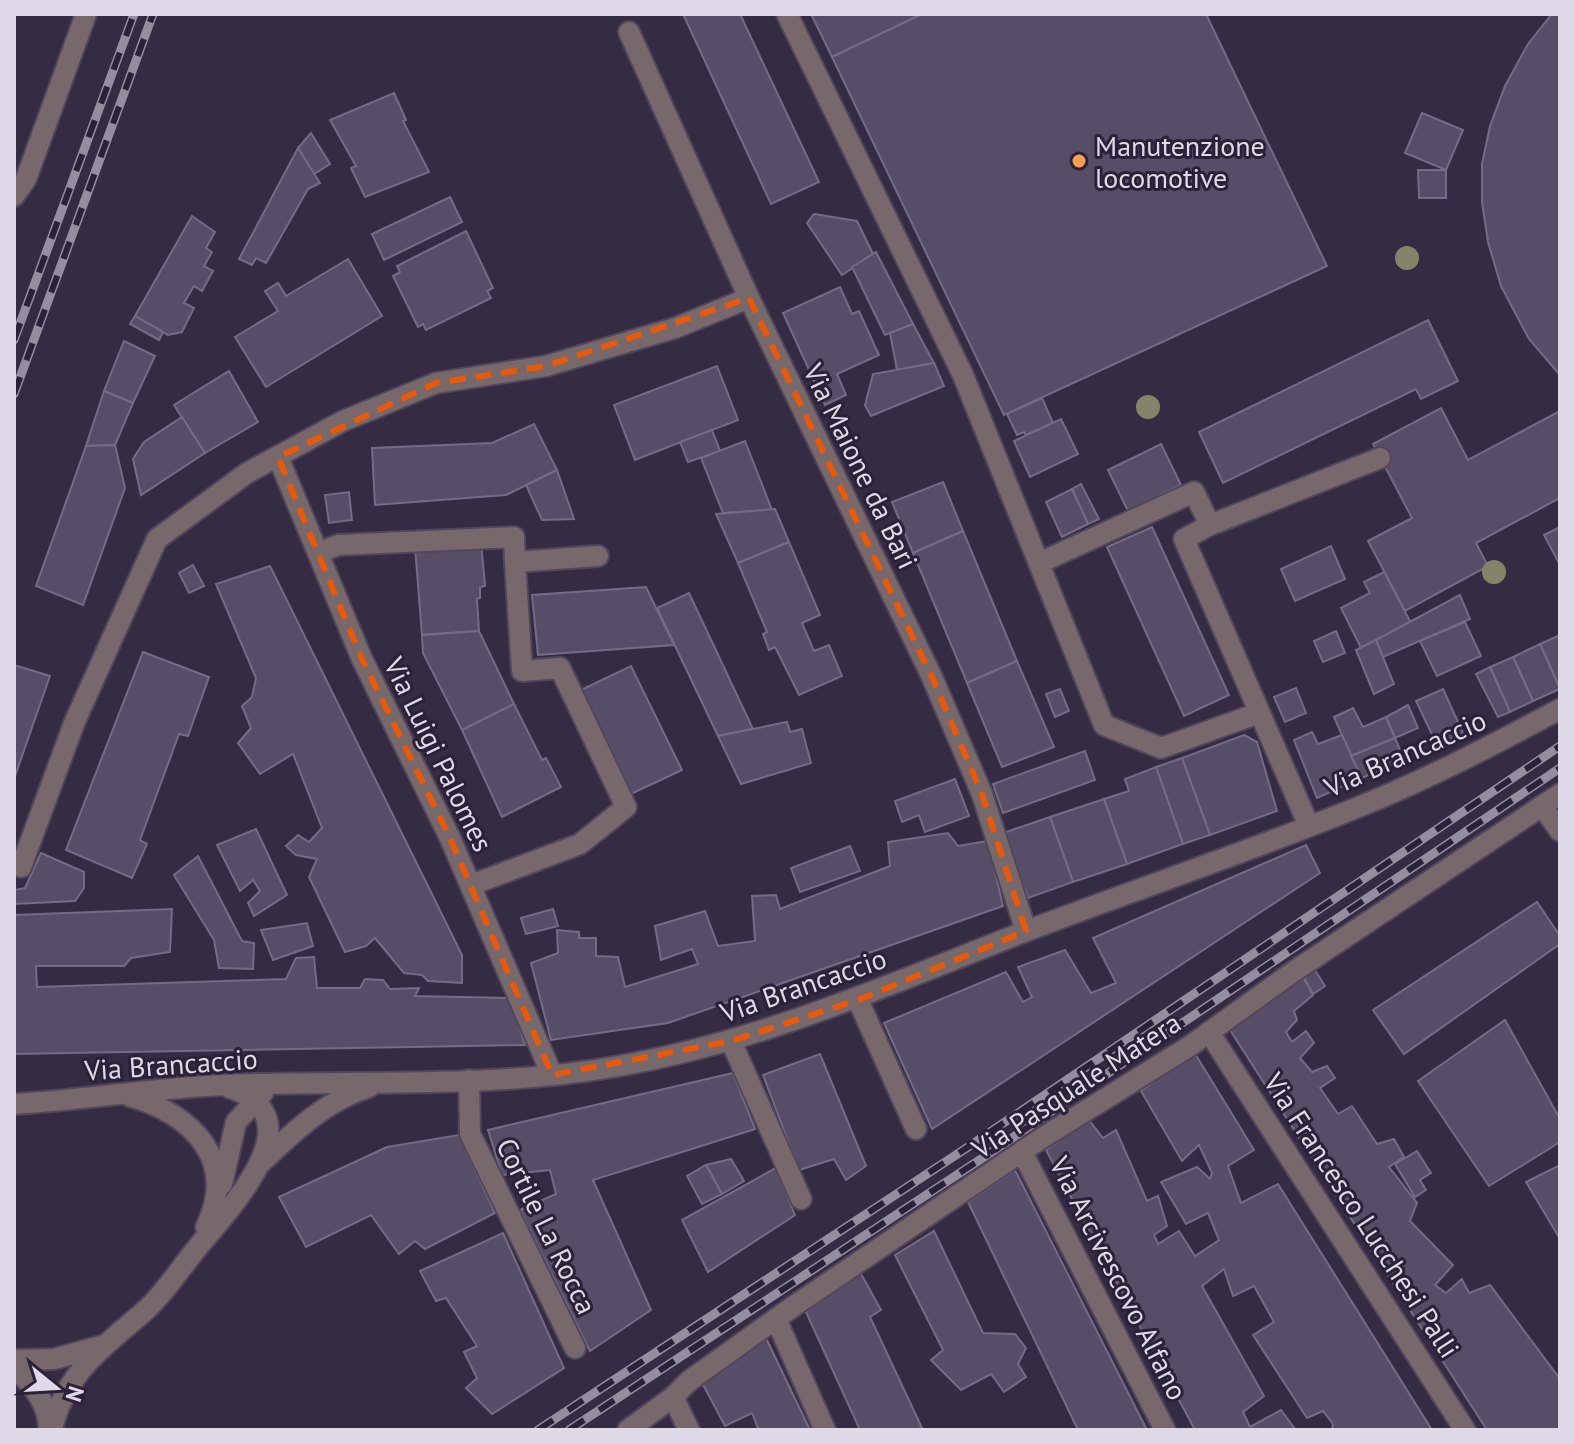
<svg xmlns="http://www.w3.org/2000/svg" width="1574" height="1444" font-family="'PT Sans',sans-serif">
<style>
.building{fill:#584d66;stroke:#766b86;stroke-width:2}
.lines{fill:none;stroke-linecap:round;stroke-linejoin:round}
.minor-casing{stroke:#50475d;stroke-width:24}
.minor{stroke:#76686b;stroke-width:20}
.rail-casing{stroke:#958da0;stroke-width:9}
.rail{stroke:#2b2138;stroke-width:6;stroke-dasharray:18;stroke-linecap:butt}
.tree{fill:#85846a}
.marked{fill:none;stroke:#e8590c;stroke-width:6;stroke-dasharray:16 10;stroke-linejoin:round}
.poi-dot{fill:#fb9e50;stroke:#2b2138;stroke-width:3}
.labels{text-anchor:middle;dominant-baseline:central;stroke-width:6;stroke-linejoin:round;paint-order:stroke}
.poi-label{font-size:28px;fill:#dfd9e8;stroke:#2b2138;text-anchor:start}
.street-label{font-size:28px;fill:#dfd9e8;stroke:#2b2138}
</style>
<rect width="100%" height="100%" fill="#352b43"/>
<g class="building">
<polygon points="683,14 740,14 819,182 771,204"/>
<polygon points="811,14 922,14 832,57"/>
<polygon points="922,14 1206,14 1327,266 1004,415 832,57"/>
<polygon points="1552,14 1560,14 1560,375 1529,339 1501,286 1488,242 1482,202 1482,164 1490,126 1505,86 1528,44"/>
<polygon points="394,93 406,120 403,121 429,172 365,197 351,168 356,166 330,120"/>
<polygon points="1422,113 1463,130 1446,170 1405,153"/>
<polygon points="311,133 330,164 314,174 298,148"/>
<polygon points="298,148 320,183 308,189 266,263 256,258 252,265 239,259"/>
<polygon points="1418,170 1446,170 1446,198 1419,198"/>
<polygon points="450,197 462,222 384,260 372,234"/>
<polygon points="814,214 857,221 873,254 842,275 807,223"/>
<polygon points="192,216 215,232 206,248 212,252 204,266 213,271 202,291 194,286 184,303 194,308 182,332 168,335 135,316"/>
<polygon points="466,231 493,288 487,291 491,298 426,330 423,324 418,327 393,276 400,272 397,266"/>
<polygon points="876,252 913,324 885,335 852,267"/>
<polygon points="348,259 382,316 266,387 235,337 278,311 265,291 278,283 286,296"/>
<polygon points="840,287 852,314 859,311 879,355 837,374 846,395 825,405 783,313"/>
<polygon points="135,316 163,332 159,340 130,324"/>
<polygon points="1428,320 1458,381 1421,399 1416,389 1223,483 1199,432"/>
<polygon points="913,324 934,363 897,370 890,333"/>
<polygon points="124,341 155,356 133,403 104,391"/>
<polygon points="934,363 944,386 871,416 865,405 873,374"/>
<polygon points="717,366 738,420 635,460 614,405"/>
<polygon points="229,371 258,422 205,453 174,405"/>
<polygon points="104,391 133,403 115,445 86,446"/>
<polygon points="1042,398 1053,423 1026,435 1024,432 1017,435 1007,414"/>
<polygon points="1441,408 1468,460 1560,411 1560,498 1476,543 1488,566 1405,611 1368,541 1412,518 1373,444"/>
<polygon points="182,417 205,453 141,495 133,459 144,442"/>
<polygon points="1061,419 1078,454 1030,477 1014,441"/>
<polygon points="534,424 557,470 506,495 375,505 372,448 492,443"/>
<polygon points="712,430 720,451 688,462 680,442"/>
<polygon points="745,441 772,510 723,513 701,458"/>
<polygon points="1161,444 1181,485 1128,511 1108,470"/>
<polygon points="115,445 125,488 83,605 36,586 86,446"/>
<polygon points="557,470 574,519 542,520 526,485"/>
<polygon points="943,482 963,531 913,553 892,502"/>
<polygon points="1081,484 1099,519 1088,524 1072,489"/>
<polygon points="1072,489 1088,524 1062,537 1046,502"/>
<polygon points="349,492 352,520 329,523 325,495"/>
<polygon points="775,509 789,542 738,563 716,514"/>
<polygon points="1152,527 1229,695 1184,716 1107,547"/>
<polygon points="1560,527 1560,565 1544,535"/>
<polygon points="963,531 1017,661 967,683 913,553"/>
<polygon points="481,542 485,586 480,587 480,598 477,599 479,631 422,635 415,547"/>
<polygon points="789,542 820,615 802,623 814,651 829,645 842,676 799,695 775,647 769,650 763,634 767,632 738,563"/>
<polygon points="1331,546 1345,579 1295,601 1281,569"/>
<polygon points="193,565 204,586 189,593 179,573"/>
<polygon points="270,566 462,955 462,983 428,981 422,975 404,973 375,938 366,946 345,952 309,877 317,859 296,855 286,846 298,835 309,842 322,828 293,754 260,774 238,743 251,728 242,706 252,697 256,678 216,584"/>
<polygon points="1384,572 1411,623 1361,648 1341,608 1370,593 1364,582"/>
<polygon points="646,587 674,645 538,655 532,595"/>
<polygon points="689,593 753,729 718,736 657,608"/>
<polygon points="1460,595 1470,619 1383,657 1376,640"/>
<polygon points="1465,622 1481,656 1437,676 1420,641"/>
<polygon points="479,631 514,704 462,730 423,653 422,635"/>
<polygon points="1336,631 1345,653 1323,662 1314,641"/>
<polygon points="1560,635 1560,688 1540,644"/>
<polygon points="1376,640 1394,684 1374,694 1356,650"/>
<polygon points="1540,644 1560,689 1533,701 1513,657"/>
<polygon points="143,652 209,677 188,736 179,734 140,840 147,844 132,878 66,850"/>
<polygon points="1513,657 1533,701 1510,712 1490,667"/>
<polygon points="1017,661 1054,747 1002,767 967,683"/>
<polygon points="14,665 50,676 14,779"/>
<polygon points="631,666 682,770 631,794 581,690"/>
<polygon points="1490,667 1510,712 1498,717 1476,674"/>
<polygon points="1296,688 1306,713 1285,722 1274,697"/>
<polygon points="1060,689 1069,711 1055,717 1046,694"/>
<polygon points="1443,689 1463,733 1437,745 1416,701"/>
<polygon points="514,704 542,760 546,758 561,787 502,817 462,730"/>
<polygon points="1408,705 1418,728 1395,738 1386,717"/>
<polygon points="1353,708 1363,727 1386,717 1395,738 1351,756 1334,717"/>
<polygon points="787,722 790,732 802,729 811,763 741,784 718,736"/>
<polygon points="1312,732 1318,744 1342,735 1362,778 1317,798 1294,740"/>
<polygon points="1244,735 1257,742 1277,811 1210,835 1182,758"/>
<polygon points="1395,738 1404,759 1362,778 1351,756"/>
<polygon points="1085,751 1095,780 1003,813 993,784"/>
<polygon points="1182,758 1210,835 1183,844 1156,767"/>
<polygon points="1156,767 1183,844 1127,864 1104,799 1129,791 1125,779"/>
<polygon points="955,779 969,816 925,832 919,815 902,822 895,801"/>
<polygon points="1104,799 1127,864 1073,882 1050,817"/>
<polygon points="1050,817 1073,882 1028,898 1003,833"/>
<polygon points="256,829 287,895 254,916 248,903 260,891 253,880 240,891 217,845"/>
<polygon points="948,833 958,846 988,841 1003,906 668,1023 551,1040 531,963 558,953 557,930 579,932 579,938 596,938 596,956 618,957 625,987 698,964 692,949 661,960 655,926 705,911 718,946 755,941 752,896 776,895 780,909 890,866 888,842"/>
<polygon points="1306,845 1320,873 932,1129 884,1023 1006,972 1023,1002 1032,997 1018,967 1065,950 1091,993 1116,983 1093,938"/>
<polygon points="850,846 860,871 800,892 791,868"/>
<polygon points="41,853 84,872 84,888 75,901 14,904 14,890 25,888"/>
<polygon points="198,856 242,941 254,943 253,969 219,968 214,940 174,875"/>
<polygon points="1537,902 1560,936 1560,944 1404,1054 1373,1010"/>
<polygon points="172,909 170,952 131,958 124,966 36,966 37,987 286,979 296,958 314,957 317,988 360,988 365,979 383,980 390,989 419,988 415,996 510,998 525,1045 14,1054 14,915"/>
<polygon points="553,909 558,926 526,934 521,918"/>
<polygon points="307,923 313,946 273,960 261,930"/>
<polygon points="1313,967 1325,986 1313,994 1302,974"/>
<polygon points="1302,975 1313,995 1294,1011 1297,1020 1286,1032 1292,1042 1306,1031 1314,1043 1300,1058 1312,1072 1327,1066 1335,1078 1320,1088 1338,1114 1352,1106 1377,1144 1394,1139 1404,1157 1389,1167 1417,1203 1410,1221 1453,1265 1435,1285 1446,1293 1462,1279 1469,1293 1490,1285 1560,1379 1560,1430 1487,1430 1228,1027"/>
<polygon points="1505,1020 1560,1119 1560,1142 1489,1186 1418,1081"/>
<polygon points="1194,1052 1254,1150 1228,1166 1241,1203 1278,1184 1432,1430 1332,1430 1333,1424 1323,1411 1307,1418 1253,1335 1274,1322 1254,1286 1233,1296 1224,1269 1202,1286 1264,1396 1243,1412 1250,1427 1281,1410 1295,1429 1195,1430 1046,1150 1088,1119 1103,1138 1116,1130 1147,1201 1158,1196 1167,1226 1154,1235 1158,1244 1179,1231 1195,1256 1219,1240 1208,1213 1186,1224 1161,1182 1197,1167 1210,1179 1212,1173 1199,1145 1182,1161 1141,1091"/>
<polygon points="820,1054 866,1166 846,1180 834,1159 799,1170 763,1075"/>
<polygon points="733,1073 755,1129 593,1180 651,1310 590,1351 520,1210 556,1194 550,1170 502,1175 488,1130"/>
<polygon points="459,1135 495,1213 425,1249 415,1241 399,1254 371,1215 306,1247 279,1197 387,1147"/>
<polygon points="1417,1151 1431,1173 1420,1180 1426,1190 1415,1197 1395,1164"/>
<polygon points="731,1159 744,1181 722,1194 706,1165"/>
<polygon points="706,1165 722,1194 702,1204 687,1176"/>
<polygon points="1560,1165 1560,1239 1526,1182"/>
<polygon points="776,1168 795,1215 708,1272 682,1220"/>
<polygon points="1015,1170 1147,1430 1078,1430 968,1202"/>
<polygon points="934,1231 983,1333 1015,1334 1026,1348 1018,1364 1026,1377 1004,1392 991,1374 961,1390 931,1360 943,1350 895,1255"/>
<polygon points="503,1233 564,1368 492,1414 466,1388 477,1378 464,1352 477,1346 446,1298 436,1301 420,1271"/>
<polygon points="860,1272 881,1310 870,1317 923,1430 860,1430 806,1312"/>
<polygon points="766,1338 810,1430 754,1430 758,1428 752,1413 725,1426 700,1379"/>
</g>
<g class="lines">
<defs>
<g id="minor">
<polyline points="787,14 963,375 1104,725 1161,748 1259,713"/>
<polyline points="629,32 749,298 932,677 982,794 1026,931"/>
<polyline points="14,196 26,179 86,14"/>
<polyline points="278,457 362,659 450,838 552,1075"/>
<polyline points="318,553 338,545 514,537 515,562"/>
<polyline points="1039,563 1194,492 1210,525"/>
<polyline points="1542,806 1560,831"/>
<polyline points="1309,826 1184,539 1210,525 1380,458"/>
<polyline points="21,867 75,721 157,539 247,473 343,421 436,383 546,366 675,328 749,298"/>
<polyline points="471,885 580,844 626,807 560,668 522,671 515,562 598,556"/>
<polyline points="858,1000 916,1129"/>
<polyline points="1209,1032 1465,1430"/>
<polyline points="731,1041 801,1199"/>
<polyline points="469,1080 470,1134 575,1348"/>
<path d="M129,1096C191,1114 239,1159 206,1227"/>
<path d="M14,1104C84,1100 153,1088 224,1085C353,1080 485,1089 613,1067C761,1042 890,984 1029,930C1137,889 1248,852 1356,808C1426,780 1493,745 1560,709"/>
<polyline points="1022,1152 1165,1430"/>
<path d="M262,1162C294,1131 327,1100 369,1087"/>
<polyline points="222,1184 236,1122 263,1093"/>
<polyline points="776,1319 825,1430"/>
<polyline points="14,1360 54,1359 101,1346"/>
<path d="M14,1368C33,1384 49,1404 49,1430"/>
<polyline points="673,1397 689,1430"/>
<path d="M52,1430C56,1409 68,1387 81,1370C101,1346 125,1329 148,1308C167,1290 181,1267 198,1247C229,1209 319,1117 230,1088"/>
<polyline points="628,1430 673,1397 689,1381 791,1308 1042,1138 1190,1046 1293,972 1560,794"/>
</g>
</defs>
<use href="#minor" class="minor-casing"/>
<use href="#minor" class="minor"/>
<defs>
<g id="rail">
<polyline points="14,340 134,14"/>
<polyline points="14,394 153,14"/>
<polyline points="538,1430 968,1147 1560,746"/>
<polyline points="569,1430 975,1163 1560,768"/>
</g>
</defs>
<use href="#rail" class="rail-casing"/>
<use href="#rail" class="rail"/>
</g>
<g class="tree">
<circle cx="1407" cy="258" r="12"/>
<circle cx="1148" cy="407" r="12"/>
<circle cx="1494" cy="572" r="12"/>
</g>
<path class="marked" d="M749,298L932,677L982,794L1026,931L858,1000L731,1041L552,1075L450,838L362,659L278,457L436,383L546,366Z"/>
<circle class="poi-dot" cx="1079" cy="161" r="8"/>
<g class="labels">
<g class="poi-label">
<text x="1095" y="145">Manutenzione<tspan x="1095" dy="32">locomotive</tspan></text>
</g>
<g class="street-label">
<text transform="translate(861 466) rotate(64)">Via Maione da Bari</text>
<text transform="translate(1405 753) rotate(-24)">Via Brancaccio</text>
<text transform="translate(439 754) rotate(64)">Via Luigi Palomes</text>
<text transform="translate(803 985) rotate(-19)">Via Brancaccio</text>
<text transform="translate(171 1064) rotate(-4)">Via Brancaccio</text>
<text transform="translate(1076 1085) rotate(-33)">Via Pasquale Matera</text>
<text transform="translate(1362 1215) rotate(57)">Via Francesco Lucchesi Palli</text>
<text transform="translate(547 1226) rotate(64)">Cortile La Rocca</text>
<text transform="translate(1119 1278) rotate(63)">Via Arcivescovo Alfano</text>
</g>
</g>
<rect width="1574" height="1444" fill="none" stroke="#dfd9e8" stroke-width="32"/>
<g transform="translate(56 1388) rotate(108)" stroke="#2b2138" stroke-width="6" paint-order="stroke">
<path d="M0-6L14 30L0 20L-14 30Z" fill="#dfd9e8"/>
<text y="-12" font-size="22" font-weight="bold" text-anchor="middle" fill="#dfd9e8">N</text>
</g>
</svg>
